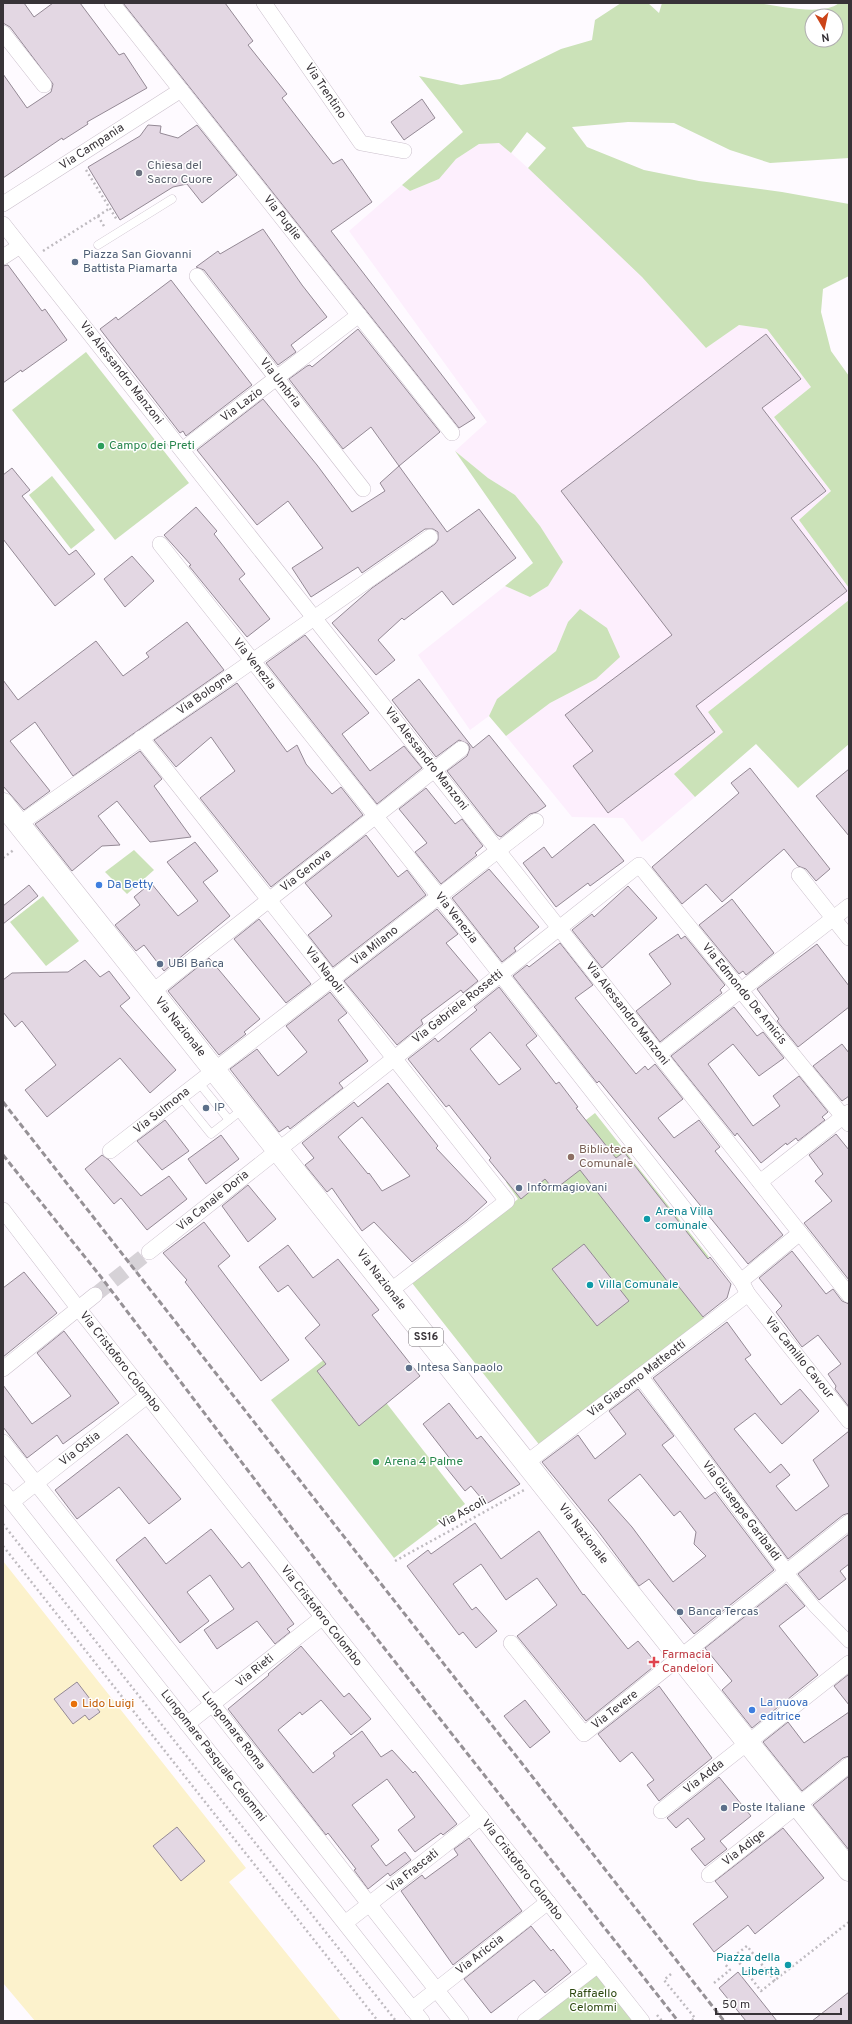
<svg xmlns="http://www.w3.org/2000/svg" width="852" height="2024" font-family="Overpass,sans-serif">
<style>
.built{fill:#fdeffd}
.green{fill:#cbe2b8;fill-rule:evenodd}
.sand{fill:#fcf2cc}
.building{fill:#e3d7e3;stroke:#948995;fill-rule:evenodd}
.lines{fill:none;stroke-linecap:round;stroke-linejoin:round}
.minor-tunnel{stroke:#d6d2d7;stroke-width:15;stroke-dasharray:15 8;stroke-linecap:butt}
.service-casing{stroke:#cbc0cc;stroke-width:9}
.pedestrian-casing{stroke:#cbc0cc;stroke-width:13}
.minor-casing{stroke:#cbc0cc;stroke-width:16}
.primary-casing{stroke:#cbc0cc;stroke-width:23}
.path{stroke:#bfbbc0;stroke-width:2.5;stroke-dasharray:2 3;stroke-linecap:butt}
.service{stroke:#fff;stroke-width:8}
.pedestrian{stroke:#fff;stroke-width:12}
.minor{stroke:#fff;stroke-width:15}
.primary{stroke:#fff;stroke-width:22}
.rail{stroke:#969196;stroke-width:3;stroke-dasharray:6 3;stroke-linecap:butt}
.worship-dot{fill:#6b7280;stroke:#fff;stroke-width:1.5}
.service-dot{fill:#5c6f8a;stroke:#fff;stroke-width:1.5}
.leisure-dot{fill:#2e9e5b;stroke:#fff;stroke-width:1.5}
.shop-dot{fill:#3f7fe0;stroke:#fff;stroke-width:1.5}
.education-dot{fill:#8d6e63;stroke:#fff;stroke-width:1.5}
.culture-dot{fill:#0f9aa8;stroke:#fff;stroke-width:1.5}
.health-dot{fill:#e0444e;stroke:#fff;stroke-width:1.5}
.food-dot{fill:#e8710a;stroke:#fff;stroke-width:1.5}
.labels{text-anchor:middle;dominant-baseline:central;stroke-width:3;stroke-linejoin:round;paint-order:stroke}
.shield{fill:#fff;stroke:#747074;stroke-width:1}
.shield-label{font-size:11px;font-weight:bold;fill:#383338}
.street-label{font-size:12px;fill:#383338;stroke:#fff}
.worship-label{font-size:12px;fill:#5b616d;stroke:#fff;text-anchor:start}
.service-label{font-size:12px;fill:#4e5e75;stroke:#fff;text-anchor:start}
.leisure-label{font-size:12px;fill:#27864d;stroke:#fff;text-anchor:start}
.shop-label{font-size:12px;fill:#366cbe;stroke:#fff;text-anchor:start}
.education-label{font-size:12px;fill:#785e54;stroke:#fff;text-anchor:start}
.culture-label{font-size:12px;fill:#0d838f;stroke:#fff;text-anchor:start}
.health-label{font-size:12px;fill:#be3a42;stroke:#fff;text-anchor:start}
.food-label{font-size:12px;fill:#c56008;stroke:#fff;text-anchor:start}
.park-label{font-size:12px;fill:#2d480f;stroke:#fff}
</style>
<rect width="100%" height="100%" fill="#fefaff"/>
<polygon class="built" points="499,142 569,205 642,277 706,348 739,325 767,329 811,387 774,417 831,491 799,520 849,588 849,600 708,712 723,732 674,774 695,797 642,842 623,818 572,817 506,736 550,703 596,679 568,622 556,651 497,699 489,716 470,730 418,655 505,586 530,597 548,586 515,495 488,478 455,451 487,422 349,231 402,185 410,191 439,179 456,159 479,144"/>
<g class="green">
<path d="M621,3H648L659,13L662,3C692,3 724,1 755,3C776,5 822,17 839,3H849V158L770,163L730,150L674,123L628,122L572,127L587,147L644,170L699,181L782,192L849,204V276L823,289L821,312L831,351L849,376V588L799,520L831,491L774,417L811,387L767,329L739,325L706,348L642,277L528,168L546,148L527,132L511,153L499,143L479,144L456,159L439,179L410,191L402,185L463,132L419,76L461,85L500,79L561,49L592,40L595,20ZM812,16H836V40H812Z"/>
<polygon points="86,352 189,483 115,540 12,410"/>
<polygon points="455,451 488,478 515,495 540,526 563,562 548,586 530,597 505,586 533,563"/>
<polygon points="52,476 95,530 71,549 29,495"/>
<polygon points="849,600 849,744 798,788 756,744 695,797 674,774 723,732 708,712"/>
<polygon points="580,609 607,628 620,657 596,679 550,703 506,736 489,716 497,699 556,651 568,622"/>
<polygon points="134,850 154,870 127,894 105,872"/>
<polygon points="43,896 79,941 46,966 10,922"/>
<polygon points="595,1113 709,1257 676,1282 705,1319 541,1447 412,1283 518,1199 506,1182"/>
<polygon points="342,1346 465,1504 394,1558 271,1400"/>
<polygon points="597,1973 635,2021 535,2021"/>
</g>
<polygon class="sand" points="3,1561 246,1868 229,1882 341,2021 35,2021 3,1983"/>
<g class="building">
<polygon points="3,3 24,3 34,17 53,3 80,3 119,55 124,53 147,88 87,122 88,124 63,140 62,138 3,178 3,74 27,108 51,92 53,84 10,27 3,23"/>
<polygon points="123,3 225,3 253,41 248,45 287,94 282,98 333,164 342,159 372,202 331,231 475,418 459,428"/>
<polygon points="422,99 435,118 404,140 391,122"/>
<polygon points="148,125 161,126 160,133 178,138 197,125 237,175 202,203 187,184 173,187 120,220 88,167 140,136"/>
<polygon points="263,229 302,285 327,317 291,345 296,352 278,365 204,270 196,267 218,251 220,254"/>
<polygon points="8,265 42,311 45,309 67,340 22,372 21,370 3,383 3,266"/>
<polygon points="171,280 252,385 186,436 183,431 180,433 100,329 116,317 118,320"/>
<polygon points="358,329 440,432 399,466 371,427 343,449 289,379 307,366 310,365 312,367"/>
<polygon points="766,334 801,379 762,408 826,491 791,518 847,591 696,706 715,732 608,813 573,766 593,751 565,715 672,635 561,491"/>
<polygon points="263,399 317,465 352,512 385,491 380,483 399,466 447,532 479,509 516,558 453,605 442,591 404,620 402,618 378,640 395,660 376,675 332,623 372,588 435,544 438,540 438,532 433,529 425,529 362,573 358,567 311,597 292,568 323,548 288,501 257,525 197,450"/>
<polygon points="12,468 30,490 22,496 69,555 76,550 95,574 55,606 3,539 3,475"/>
<polygon points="196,507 217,531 214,534 245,574 239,579 270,619 247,637 189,566 191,565 164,535"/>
<polygon points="132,556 154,581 125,607 104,579"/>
<polygon points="187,622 224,670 73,776 35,722 10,741 50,791 24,810 3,786 3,680 18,700 96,641 123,676 149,657 146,653"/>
<polygon points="305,635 369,713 342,734 370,771 404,746 422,768 377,804 266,663"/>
<polygon points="419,679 473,748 489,735 546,806 537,812 530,814 501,837 497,835 447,771 467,756 470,748 468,744 459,740 436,757 392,700"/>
<polygon points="237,683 287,752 297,745 306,764 332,794 341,787 363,815 271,887 200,798 235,771 211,737 176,767 154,740"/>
<polygon points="140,751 162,779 154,786 191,837 150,842 117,801 98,816 120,845 102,846 72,871 35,824"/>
<polygon points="750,768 830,869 816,881 806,869 798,866 784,849 722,902 706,884 682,904 652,867 739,793 731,783"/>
<polygon points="849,769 849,836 816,796"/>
<polygon points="426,788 455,824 462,819 483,846 475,853 477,855 441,884 415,852 427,843 399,809"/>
<polygon points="594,824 624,861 590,886 588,883 556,907 523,863 544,847 552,858"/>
<polygon points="366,835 398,877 407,870 426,895 333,967 308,935 332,916 305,883"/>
<polygon points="195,842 218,871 203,882 230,916 164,971 144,945 136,951 115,925 140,905 134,897 151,883 178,916 198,901 167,862"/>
<polygon points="489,869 539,927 514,948 516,951 502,962 452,898"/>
<polygon points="29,885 38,896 3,924 3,906"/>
<polygon points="628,886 657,918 602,968 572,930 592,914 594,917"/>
<polygon points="732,899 774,953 746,975 743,971 739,974 699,925"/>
<polygon points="437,909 458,934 446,943 478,981 463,993 461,990 421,1020 423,1024 397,1045 344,981"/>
<polygon points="259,919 311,984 286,1003 234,939"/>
<polygon points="678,934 681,939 685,936 725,985 720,990 722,993 660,1042 636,1011 671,984 649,954"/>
<polygon points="560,943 593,985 575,998 636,1074 645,1066 648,1070 655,1064 683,1099 658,1118 674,1138 699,1120 720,1147 715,1151 783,1235 748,1264 599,1081 597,1083 513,976 527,965 529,967"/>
<polygon points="817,944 849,986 849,1007 798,1047 777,1021 779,1019 757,989"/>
<polygon points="209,958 260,1019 244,1032 246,1034 219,1055 168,991"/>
<polygon points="85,960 100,977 109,971 130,998 120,1006 176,1070 150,1093 120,1058 47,1117 25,1090 56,1065 22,1021 15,1027 3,1012 3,980 12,973 68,972"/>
<path d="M499,987L537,1036L526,1045L556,1084L559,1082L578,1107L576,1108L616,1158L624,1152L708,1259L710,1257L731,1284L727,1298L703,1317L675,1282L671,1286L580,1170L554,1190L545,1179L521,1199L489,1160L491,1158L449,1105L446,1107L408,1059L435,1038L438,1042L477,1010L474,1007ZM490,1032L521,1069L499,1085L470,1049Z"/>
<polygon points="330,992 347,1013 338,1020 368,1061 339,1083 343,1088 290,1129 288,1126 279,1132 230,1069 257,1049 278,1076 307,1052 286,1026"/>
<polygon points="734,1007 757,1036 763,1032 784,1058 759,1076 733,1044 708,1064 753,1126 780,1106 773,1096 799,1076 828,1112 822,1117 825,1120 798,1141 796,1138 787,1145 786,1143 761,1163 737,1133 735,1136 671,1056"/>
<polygon points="842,1044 849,1053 849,1096 842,1101 813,1066"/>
<path d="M388,1083L438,1146L436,1148L487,1202L467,1220L412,1262L374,1222L362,1231L332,1188L327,1192L305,1165L314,1158L302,1143L354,1102L358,1107ZM362,1117L410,1176L382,1191L369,1173L368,1174L338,1137Z"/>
<polygon points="165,1120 189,1151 162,1170 137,1141"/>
<polygon points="836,1134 849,1150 849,1280 804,1223 832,1201 815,1181 823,1174 809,1155"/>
<polygon points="221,1135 239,1159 206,1184 188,1159"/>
<polygon points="102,1155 109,1160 141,1196 169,1176 187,1199 147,1230 121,1198 114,1204 85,1169"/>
<polygon points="248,1185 276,1219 248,1242 222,1206"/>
<polygon points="204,1222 230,1256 218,1266 289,1360 261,1381 185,1282 187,1280 163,1253"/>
<polygon points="584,1244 629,1301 597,1326 552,1269"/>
<polygon points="288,1245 313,1278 338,1259 379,1310 372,1315 420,1376 359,1426 317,1371 326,1364 305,1338 320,1325 288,1285 278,1292 259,1267"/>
<polygon points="792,1251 826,1294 833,1289 842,1301 849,1304 849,1407 835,1389 836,1386 828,1374 841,1364 818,1335 802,1347 776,1312 782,1306 759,1278"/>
<polygon points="24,1272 57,1313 3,1357 3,1288"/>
<polygon points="727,1322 751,1355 745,1359 781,1405 800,1389 819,1411 782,1444 755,1413 734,1429 770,1473 781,1464 790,1475 776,1486 796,1511 829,1486 813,1460 849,1431 849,1513 843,1515 788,1559 653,1378"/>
<polygon points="64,1331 119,1403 63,1444 57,1435 27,1458 3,1427 3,1385 32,1424 71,1396 37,1353"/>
<path d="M638,1389L674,1436L662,1445L705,1499L715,1492L774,1570L694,1634L649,1579L639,1586L598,1531L542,1462L578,1435L595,1459L626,1434L609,1411ZM640,1474L674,1516L680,1511L696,1532L694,1544L706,1556L673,1582L632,1527L608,1500Z"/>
<polygon points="449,1403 477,1439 481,1436 520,1484 486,1504 471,1486 465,1491 444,1465 451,1460 423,1424"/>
<polygon points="127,1434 181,1499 149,1524 119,1487 77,1519 55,1490"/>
<polygon points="475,1523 501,1559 539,1531 583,1595 584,1594 628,1649 638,1641 657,1664 586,1721 517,1636 557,1605 537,1578 506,1600 481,1564 453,1584 472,1610 476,1607 497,1631 476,1648 463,1632 459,1635 407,1566 428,1550 431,1554"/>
<polygon points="211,1529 242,1568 249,1562 294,1624 287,1629 290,1632 275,1644 257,1621 217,1649 204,1630 234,1609 210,1575 187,1592 209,1621 180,1643 116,1560 145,1537 166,1564"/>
<polygon points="849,1534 849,1564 840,1571 846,1579 819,1600 798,1574"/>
<polygon points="786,1584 805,1606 779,1626 818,1675 752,1728 722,1690 732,1681 705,1648"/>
<polygon points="301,1646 344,1697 349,1693 371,1719 351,1735 321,1700 302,1715 300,1712 278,1730 313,1773 335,1756 333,1753 362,1731 381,1757 392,1750 413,1773 415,1771 457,1824 443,1835 441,1833 415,1852 398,1830 415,1817 387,1779 352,1805 379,1840 371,1846 386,1866 405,1852 411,1860 390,1876 388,1873 368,1889 354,1870 356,1869 328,1833 326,1835 228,1709 269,1675 268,1674"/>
<polygon points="849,1674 849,1705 834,1686"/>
<polygon points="77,1682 100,1712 89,1720 85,1715 73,1724 54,1699"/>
<polygon points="659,1686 712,1758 659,1801 647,1785 654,1780 632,1752 620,1762 598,1734"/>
<polygon points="525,1700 550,1732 530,1748 504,1716"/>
<polygon points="849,1712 849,1756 843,1758 802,1791 763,1742 788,1722 804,1743"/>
<polygon points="849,1776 849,1850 813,1805"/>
<polygon points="719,1777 751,1816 720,1841 727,1849 705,1866 691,1849 705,1839 688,1818 676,1828 667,1818"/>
<polygon points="177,1827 205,1861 181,1881 153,1846"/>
<polygon points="783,1828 824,1878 755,1934 748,1925 714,1952 693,1924 728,1897 715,1881"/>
<polygon points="469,1838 522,1911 453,1965 401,1891 422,1875 425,1879 458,1855 454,1849"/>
<polygon points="531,1926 551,1951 553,1949 571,1972 545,1993 534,1980 491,2013 464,1979"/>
<polygon points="738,1972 777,2021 746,2021 719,1988"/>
<polygon points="849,1992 849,2021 812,2021 830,2007"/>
</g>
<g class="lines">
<polyline class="minor-tunnel" points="95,1295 149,1252"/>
<defs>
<g id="service">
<polyline points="98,245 172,199"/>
<polyline points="199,1083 229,1120"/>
<polyline points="181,1097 211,1134 243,1109"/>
</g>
<polyline id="pedestrian" points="786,1571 814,1606 849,1642"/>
<g id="minor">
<polyline points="112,3 452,433"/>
<polyline points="264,3 361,143 404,151"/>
<polyline points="3,33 44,85"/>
<polyline points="3,204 181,90"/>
<polyline points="3,224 849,1295"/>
<polyline points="3,257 20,246"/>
<polyline points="197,276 363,489"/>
<polyline points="182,450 359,315"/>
<polyline points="160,544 465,929 741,1281 748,1294 849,1421"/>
<polyline points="141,738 507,1201 390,1291"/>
<polyline points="19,824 430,537"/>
<polyline points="799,875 849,938"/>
<polyline points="152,992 461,749"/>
<polyline points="659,1054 849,906"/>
<polyline points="110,1151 536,821"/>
<polyline points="760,1182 849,1112"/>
<polyline points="3,1210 78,1308 642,2021"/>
<polyline points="149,1252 639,865 849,1124"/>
<polyline points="741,1281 800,1233"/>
<polyline points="3,1369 95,1295"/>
<polyline points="640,1376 786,1571"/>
<polyline points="3,1442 213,1705 461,2021"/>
<polyline points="526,1463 748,1294"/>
<polyline points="3,1491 422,2021"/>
<polyline points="12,1502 147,1396"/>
<polyline points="511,1643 584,1734 849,1522"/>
<polyline points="187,1724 323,1617"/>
<polyline points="661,1811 849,1663"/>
<polyline points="709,1875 849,1765"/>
<polyline points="345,1923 481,1817"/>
<polyline points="412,2009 548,1902"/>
<polyline points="525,2021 598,1965"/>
</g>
<polyline id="primary" points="3,804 849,1870"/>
</defs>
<use href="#service" class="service-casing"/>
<use href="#pedestrian" class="pedestrian-casing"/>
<use href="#minor" class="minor-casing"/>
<use href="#primary" class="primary-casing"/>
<g class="path">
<polyline points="86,170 117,220"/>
<polyline points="98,216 110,208"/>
<polyline points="43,251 98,216 105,228"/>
<polyline points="3,858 15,849"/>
<polyline points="3,1524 396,2021"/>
<polyline points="3,1546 378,2021"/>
<polyline points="395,1561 524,1490"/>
<polyline points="671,1974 664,1980 695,2018 691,2021"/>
<polyline points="775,1981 747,1946 734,1956 761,1991 849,1922"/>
<polyline points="714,1983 730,1970 724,1963"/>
<polyline points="657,2015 662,2021"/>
</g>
<use href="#service" class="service"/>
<use href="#pedestrian" class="pedestrian"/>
<use href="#minor" class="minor"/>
<use href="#primary" class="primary"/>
<g class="rail">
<polyline points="3,1102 724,2021"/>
<polyline points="3,1155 101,1277 344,1597 678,2021"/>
</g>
</g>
<circle class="worship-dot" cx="139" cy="173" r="4"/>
<g class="service-dot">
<circle cx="75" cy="262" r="4"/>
<circle cx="160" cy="964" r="4"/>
<circle cx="206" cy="1108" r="4"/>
<circle cx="519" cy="1188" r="4"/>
<circle cx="409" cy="1368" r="4"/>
<circle cx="680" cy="1612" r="4"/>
<circle cx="724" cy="1808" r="4"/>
</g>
<g class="leisure-dot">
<circle cx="101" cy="446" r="4"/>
<circle cx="376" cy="1462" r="4"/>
</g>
<g class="shop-dot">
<circle cx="99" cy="885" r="4"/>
<circle cx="752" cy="1710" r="4"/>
</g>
<circle class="education-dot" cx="571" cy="1157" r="4"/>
<g class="culture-dot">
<circle cx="647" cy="1219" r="4"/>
<circle cx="590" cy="1285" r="4"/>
<circle cx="788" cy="1965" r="4"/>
</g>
<path class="health-dot" d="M652 1656h4v4h4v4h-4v4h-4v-4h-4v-4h4z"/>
<circle class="food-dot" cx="74" cy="1704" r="4"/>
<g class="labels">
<rect class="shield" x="409" y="1328" width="34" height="18" rx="3"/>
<g class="shield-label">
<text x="426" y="1337">SS16</text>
</g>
<g class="street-label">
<text transform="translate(325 91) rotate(56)">Via Trentino</text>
<text transform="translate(92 147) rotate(-33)">Via Campania</text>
<text transform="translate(282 218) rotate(52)">Via Puglie</text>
<text transform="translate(121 373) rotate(52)">Via Alessandro Manzoni</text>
<text transform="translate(280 383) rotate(52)">Via Umbria</text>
<text transform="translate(242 405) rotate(-37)">Via Lazio</text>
<text transform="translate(254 664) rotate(52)">Via Venezia</text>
<text transform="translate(205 694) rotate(-35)">Via Bologna</text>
<text transform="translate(426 759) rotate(52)">Via Alessandro Manzoni</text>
<text transform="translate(306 871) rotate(-38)">Via Genova</text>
<text transform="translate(456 918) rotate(52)">Via Venezia</text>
<text transform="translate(375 946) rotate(-38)">Via Milano</text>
<text transform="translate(324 970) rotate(52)">Via Napoli</text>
<text transform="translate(744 994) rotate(51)">Via Edmondo De Amicis</text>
<text transform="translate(458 1007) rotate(-38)">Via Gabriele Rossetti</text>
<text transform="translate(627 1014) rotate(52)">Via Alessandro Manzoni</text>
<text transform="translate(180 1027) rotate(51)">Via Nazionale</text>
<text transform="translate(162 1111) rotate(-38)">Via Sulmona</text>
<text transform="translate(213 1201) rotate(-39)">Via Canale Doria</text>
<text transform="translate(381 1280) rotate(52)">Via Nazionale</text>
<text transform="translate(799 1358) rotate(51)">Via Camillo Cavour</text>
<text transform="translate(120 1362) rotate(52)">Via Cristoforo Colombo</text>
<text transform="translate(637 1379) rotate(-37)">Via Giacomo Matteotti</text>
<text transform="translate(80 1449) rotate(-38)">Via Ostia</text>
<text transform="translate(741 1511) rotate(53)">Via Giuseppe Garibaldi</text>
<text transform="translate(463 1513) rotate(-29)">Via Ascoli</text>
<text transform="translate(583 1534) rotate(52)">Via Nazionale</text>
<text transform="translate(321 1616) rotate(52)">Via Cristoforo Colombo</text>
<text transform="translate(255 1671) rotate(-39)">Via Rieti</text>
<text transform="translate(615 1710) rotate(-38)">Via Tevere</text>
<text transform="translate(233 1731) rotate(52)">Lungomare Roma</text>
<text transform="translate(213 1756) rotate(52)">Lungomare Pasquale Celommi</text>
<text transform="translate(704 1777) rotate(-38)">Via Adda</text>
<text transform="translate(744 1848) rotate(-38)">Via Adige</text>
<text transform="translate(522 1870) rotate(52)">Via Cristoforo Colombo</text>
<text transform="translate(413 1871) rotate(-38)">Via Frascati</text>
<text transform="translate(480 1955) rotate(-38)">Via Ariccia</text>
</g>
<g class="worship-label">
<text x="147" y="166">Chiesa del<tspan x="147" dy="14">Sacro Cuore</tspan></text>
</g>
<g class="service-label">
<text x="83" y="255">Piazza San Giovanni<tspan x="83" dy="14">Battista Piamarta</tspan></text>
<text x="168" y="964">UBI Banca</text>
<text x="214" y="1108">IP</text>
<text x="527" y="1188">Informagiovani</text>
<text x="417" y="1368">Intesa Sanpaolo</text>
<text x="688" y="1612">Banca Tercas</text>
<text x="732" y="1808">Poste Italiane</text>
</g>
<g class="leisure-label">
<text x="109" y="446">Campo dei Preti</text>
<text x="384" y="1462">Arena 4 Palme</text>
</g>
<g class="shop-label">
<text x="107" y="885">Da Betty</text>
<text x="760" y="1703">La nuova<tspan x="760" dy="14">editrice</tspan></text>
</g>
<g class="education-label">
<text x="579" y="1150">Biblioteca<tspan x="579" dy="14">Comunale</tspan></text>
</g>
<g class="culture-label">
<text x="655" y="1212">Arena Villa<tspan x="655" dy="14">comunale</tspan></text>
<text x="598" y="1285">Villa Comunale</text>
<text x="780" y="1958" text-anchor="end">Piazza della<tspan x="780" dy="14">Libertà</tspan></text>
</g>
<g class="health-label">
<text x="662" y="1655">Farmacia<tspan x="662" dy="14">Candelori</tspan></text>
</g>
<g class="food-label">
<text x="82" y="1704">Lido Luigi</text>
</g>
<g class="park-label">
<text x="593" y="1994">Raffaello<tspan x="593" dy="14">Celommi</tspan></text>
</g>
</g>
<rect width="852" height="2024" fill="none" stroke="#383338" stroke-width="8"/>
<g transform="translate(824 28) rotate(171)"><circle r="19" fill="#ffffff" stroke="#afadaf"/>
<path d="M0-3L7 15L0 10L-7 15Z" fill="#cc4418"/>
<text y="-6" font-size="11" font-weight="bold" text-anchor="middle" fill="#383338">N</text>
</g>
<path d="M716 2008v6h125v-6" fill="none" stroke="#383338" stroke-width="2"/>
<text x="722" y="2008" font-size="12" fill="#383338" stroke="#ffffff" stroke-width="3" paint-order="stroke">50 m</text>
</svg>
